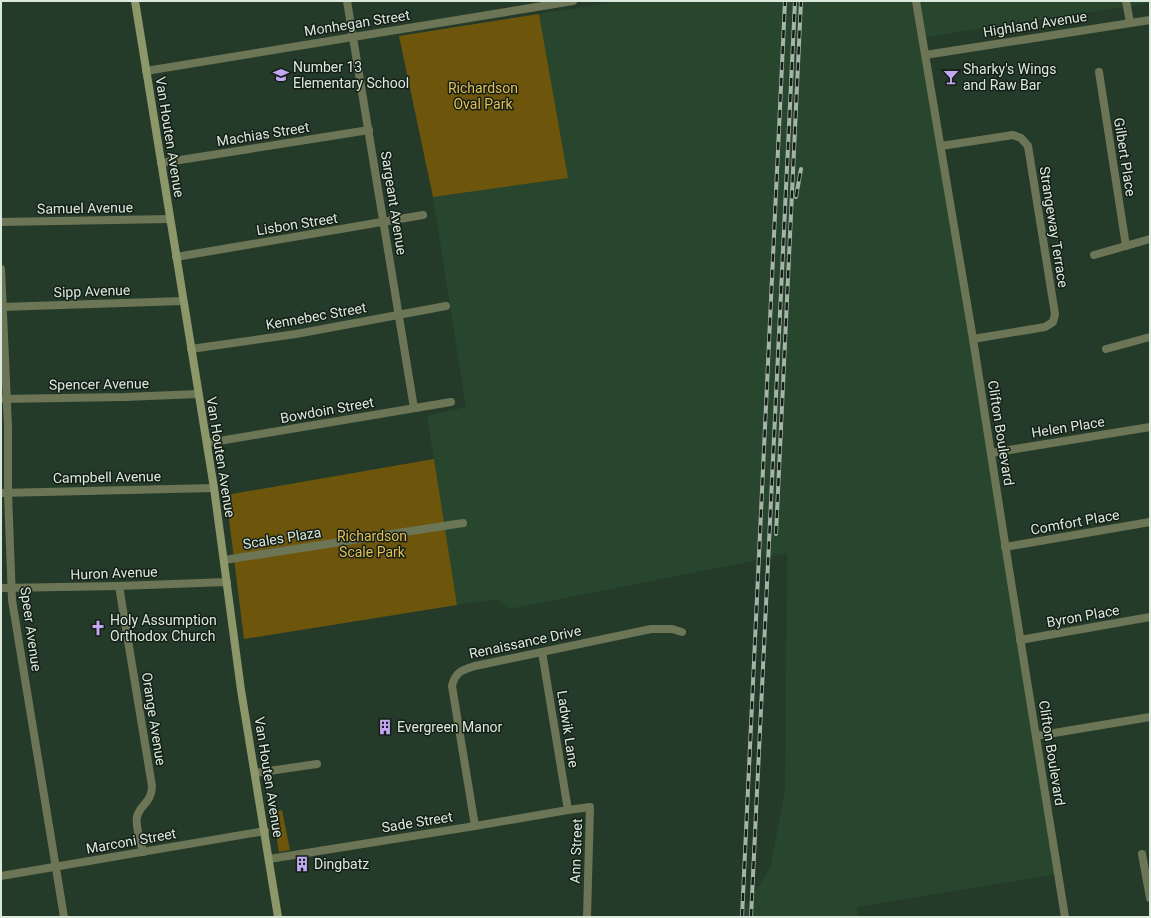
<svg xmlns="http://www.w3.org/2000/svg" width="1151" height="918" font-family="Roboto,sans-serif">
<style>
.built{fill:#28462e}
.green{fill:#6d560b}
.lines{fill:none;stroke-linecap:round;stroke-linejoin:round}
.minor{stroke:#6d7557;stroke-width:8}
.tertiary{stroke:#6d7557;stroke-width:8}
.secondary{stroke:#8c9869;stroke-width:8}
.rail-casing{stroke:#a4b5a7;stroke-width:4}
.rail{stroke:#151f17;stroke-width:2.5;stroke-dasharray:8;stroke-linecap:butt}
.labels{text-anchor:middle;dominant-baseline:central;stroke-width:3;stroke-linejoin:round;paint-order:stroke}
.street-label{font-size:14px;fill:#dbe9dd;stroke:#151f17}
.poi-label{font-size:14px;fill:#dbe9dd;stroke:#151f17;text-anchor:start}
.park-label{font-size:14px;fill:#e4bf56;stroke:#151f17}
</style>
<rect width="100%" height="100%" fill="#243b29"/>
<polygon class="built" points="620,1 1150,1 1150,3 920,38 1058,874 857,907 858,917 739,917 770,868 785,792 787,553 748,562 509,609 497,599 457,605 427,416 466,407 433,197 568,178 539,14"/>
<g class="green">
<polygon points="539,14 568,178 433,197 399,36"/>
<polygon points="434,459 457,605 244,639 226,495"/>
<polygon points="282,810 290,850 279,852 272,812"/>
</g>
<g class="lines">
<g class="minor">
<polyline points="347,1 414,408"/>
<polyline points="916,1 973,339 1009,569 1065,917"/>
<polyline points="1126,1 1130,22"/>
<polyline points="146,71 573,1"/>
<polyline points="1099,72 1126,246"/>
<polyline points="941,146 1013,135 1021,138 1028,146 1055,314 1053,322 1045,327 973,339"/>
<polyline points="161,163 369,130"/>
<polyline points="1,222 170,219"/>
<polyline points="1094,255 1150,239"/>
<polyline points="176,257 423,215"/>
<polyline points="1,269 8,427 8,493 12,600 64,917"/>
<polyline points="1,307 183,301"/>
<polyline points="191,349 296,334 446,306"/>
<polyline points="1106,349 1150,337"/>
<polyline points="1,399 125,397 198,394"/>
<polyline points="207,443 451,402"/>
<polyline points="991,453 1150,427"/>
<polyline points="1,493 214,488"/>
<polyline points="1005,547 1150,522"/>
<polyline points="224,560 463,523"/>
<path d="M119,586L152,786C152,803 140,804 137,817C135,826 141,843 143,852"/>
<polyline points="1,588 119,586 227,582"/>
<polyline points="1020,640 1150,617"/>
<polyline points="542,652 568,810"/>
<polyline points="1036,736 1150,717"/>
<polyline points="255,773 317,764"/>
<path d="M475,826L452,686C455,672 462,670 475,666L651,629H672L682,632"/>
<polyline points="1142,854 1150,898"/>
<polyline points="269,859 475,826 568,810 590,807 587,917"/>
<polyline points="1,876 265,831"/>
</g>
<polyline class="tertiary" points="925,55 1150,20"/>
<polyline class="secondary" points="135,1 214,488 241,690 278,917"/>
<defs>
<g id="rail">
<polyline points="796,197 801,169"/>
<polyline points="776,534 801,1"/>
<polyline points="742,917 785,1"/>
<polyline points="751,917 795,1"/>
</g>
</defs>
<use href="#rail" class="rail-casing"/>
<use href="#rail" class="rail"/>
</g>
<defs>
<symbol id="school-bare" viewBox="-9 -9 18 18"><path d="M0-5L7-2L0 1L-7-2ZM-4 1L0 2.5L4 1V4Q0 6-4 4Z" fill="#c2a8f3" stroke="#151f17" stroke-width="2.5" paint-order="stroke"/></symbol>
<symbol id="bar-bare" viewBox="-9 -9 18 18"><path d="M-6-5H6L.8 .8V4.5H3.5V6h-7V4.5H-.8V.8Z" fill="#c2a8f3" stroke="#151f17" stroke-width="2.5" paint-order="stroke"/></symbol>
<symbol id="church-bare" viewBox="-9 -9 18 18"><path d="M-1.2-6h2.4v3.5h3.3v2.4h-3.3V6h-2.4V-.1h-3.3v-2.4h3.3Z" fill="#c2a8f3" stroke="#151f17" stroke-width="2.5" paint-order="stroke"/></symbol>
<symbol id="building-bare" viewBox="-9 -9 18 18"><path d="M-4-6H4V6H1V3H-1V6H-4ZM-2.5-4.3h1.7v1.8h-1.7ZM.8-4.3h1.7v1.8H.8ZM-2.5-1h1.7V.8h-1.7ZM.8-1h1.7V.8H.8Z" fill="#c2a8f3" stroke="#151f17" stroke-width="2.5" paint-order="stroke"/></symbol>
</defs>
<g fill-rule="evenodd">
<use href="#school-bare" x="270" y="64" width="22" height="22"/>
<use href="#bar-bare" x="940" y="66" width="22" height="22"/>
<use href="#church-bare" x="87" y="617" width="22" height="22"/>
<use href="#building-bare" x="374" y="716" width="22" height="22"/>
<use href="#building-bare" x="291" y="853" width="22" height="22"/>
</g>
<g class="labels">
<g class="street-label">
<text transform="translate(357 23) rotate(-9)">Monhegan Street</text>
<text transform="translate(1035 24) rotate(-9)">Highland Avenue</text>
<text transform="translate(263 134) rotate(-9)">Machias Street</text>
<text transform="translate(170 137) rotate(81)">Van Houten Avenue</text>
<text transform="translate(1125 157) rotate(81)">Gilbert Place</text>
<text transform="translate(394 203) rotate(81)">Sargeant Avenue</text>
<text transform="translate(85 208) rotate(-1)">Samuel Avenue</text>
<text transform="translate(297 224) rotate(-9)">Lisbon Street</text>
<text transform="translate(1054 227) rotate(81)">Strangeway Terrace</text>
<text transform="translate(92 291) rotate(-2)">Sipp Avenue</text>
<text transform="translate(316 316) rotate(-10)">Kennebec Street</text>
<text transform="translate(99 384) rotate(-1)">Spencer Avenue</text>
<text transform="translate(327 410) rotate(-10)">Bowdoin Street</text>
<text transform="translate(1068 427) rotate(-9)">Helen Place</text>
<text transform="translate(1001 433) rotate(81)">Clifton Boulevard</text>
<text transform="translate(221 457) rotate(81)">Van Houten Avenue</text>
<text transform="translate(107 477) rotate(-1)">Campbell Avenue</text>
<text transform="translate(1075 522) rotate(-10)">Comfort Place</text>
<text transform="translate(282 538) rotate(-9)">Scales Plaza</text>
<text transform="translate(114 573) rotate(-2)">Huron Avenue</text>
<text transform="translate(1083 616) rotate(-10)">Byron Place</text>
<text transform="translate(31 629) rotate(82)">Speer Avenue</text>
<text transform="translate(525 642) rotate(-12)">Renaissance Drive</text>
<text transform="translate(154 719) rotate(81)">Orange Avenue</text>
<text transform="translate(568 729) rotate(81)">Ladwik Lane</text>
<text transform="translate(1052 753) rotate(81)">Clifton Boulevard</text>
<text transform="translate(269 777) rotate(81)">Van Houten Avenue</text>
<text transform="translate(417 822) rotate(-9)">Sade Street</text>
<text transform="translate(131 841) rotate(-10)">Marconi Street</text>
<text transform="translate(576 851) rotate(-88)">Ann Street</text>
</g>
<g class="poi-label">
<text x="293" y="67">Number 13<tspan x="293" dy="16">Elementary School</tspan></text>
<text x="963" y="69">Sharky's Wings<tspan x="963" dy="16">and Raw Bar</tspan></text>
<text x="110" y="620">Holy Assumption<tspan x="110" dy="16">Orthodox Church</tspan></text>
<text x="397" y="727">Evergreen Manor</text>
<text x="314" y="864">Dingbatz</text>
</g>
<g class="park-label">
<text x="483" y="88">Richardson<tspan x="483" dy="16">Oval Park</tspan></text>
<text x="372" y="536">Richardson<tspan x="372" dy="16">Scale Park</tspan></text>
</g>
</g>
<rect width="1151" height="918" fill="none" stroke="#dbe9dd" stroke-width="4"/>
</svg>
